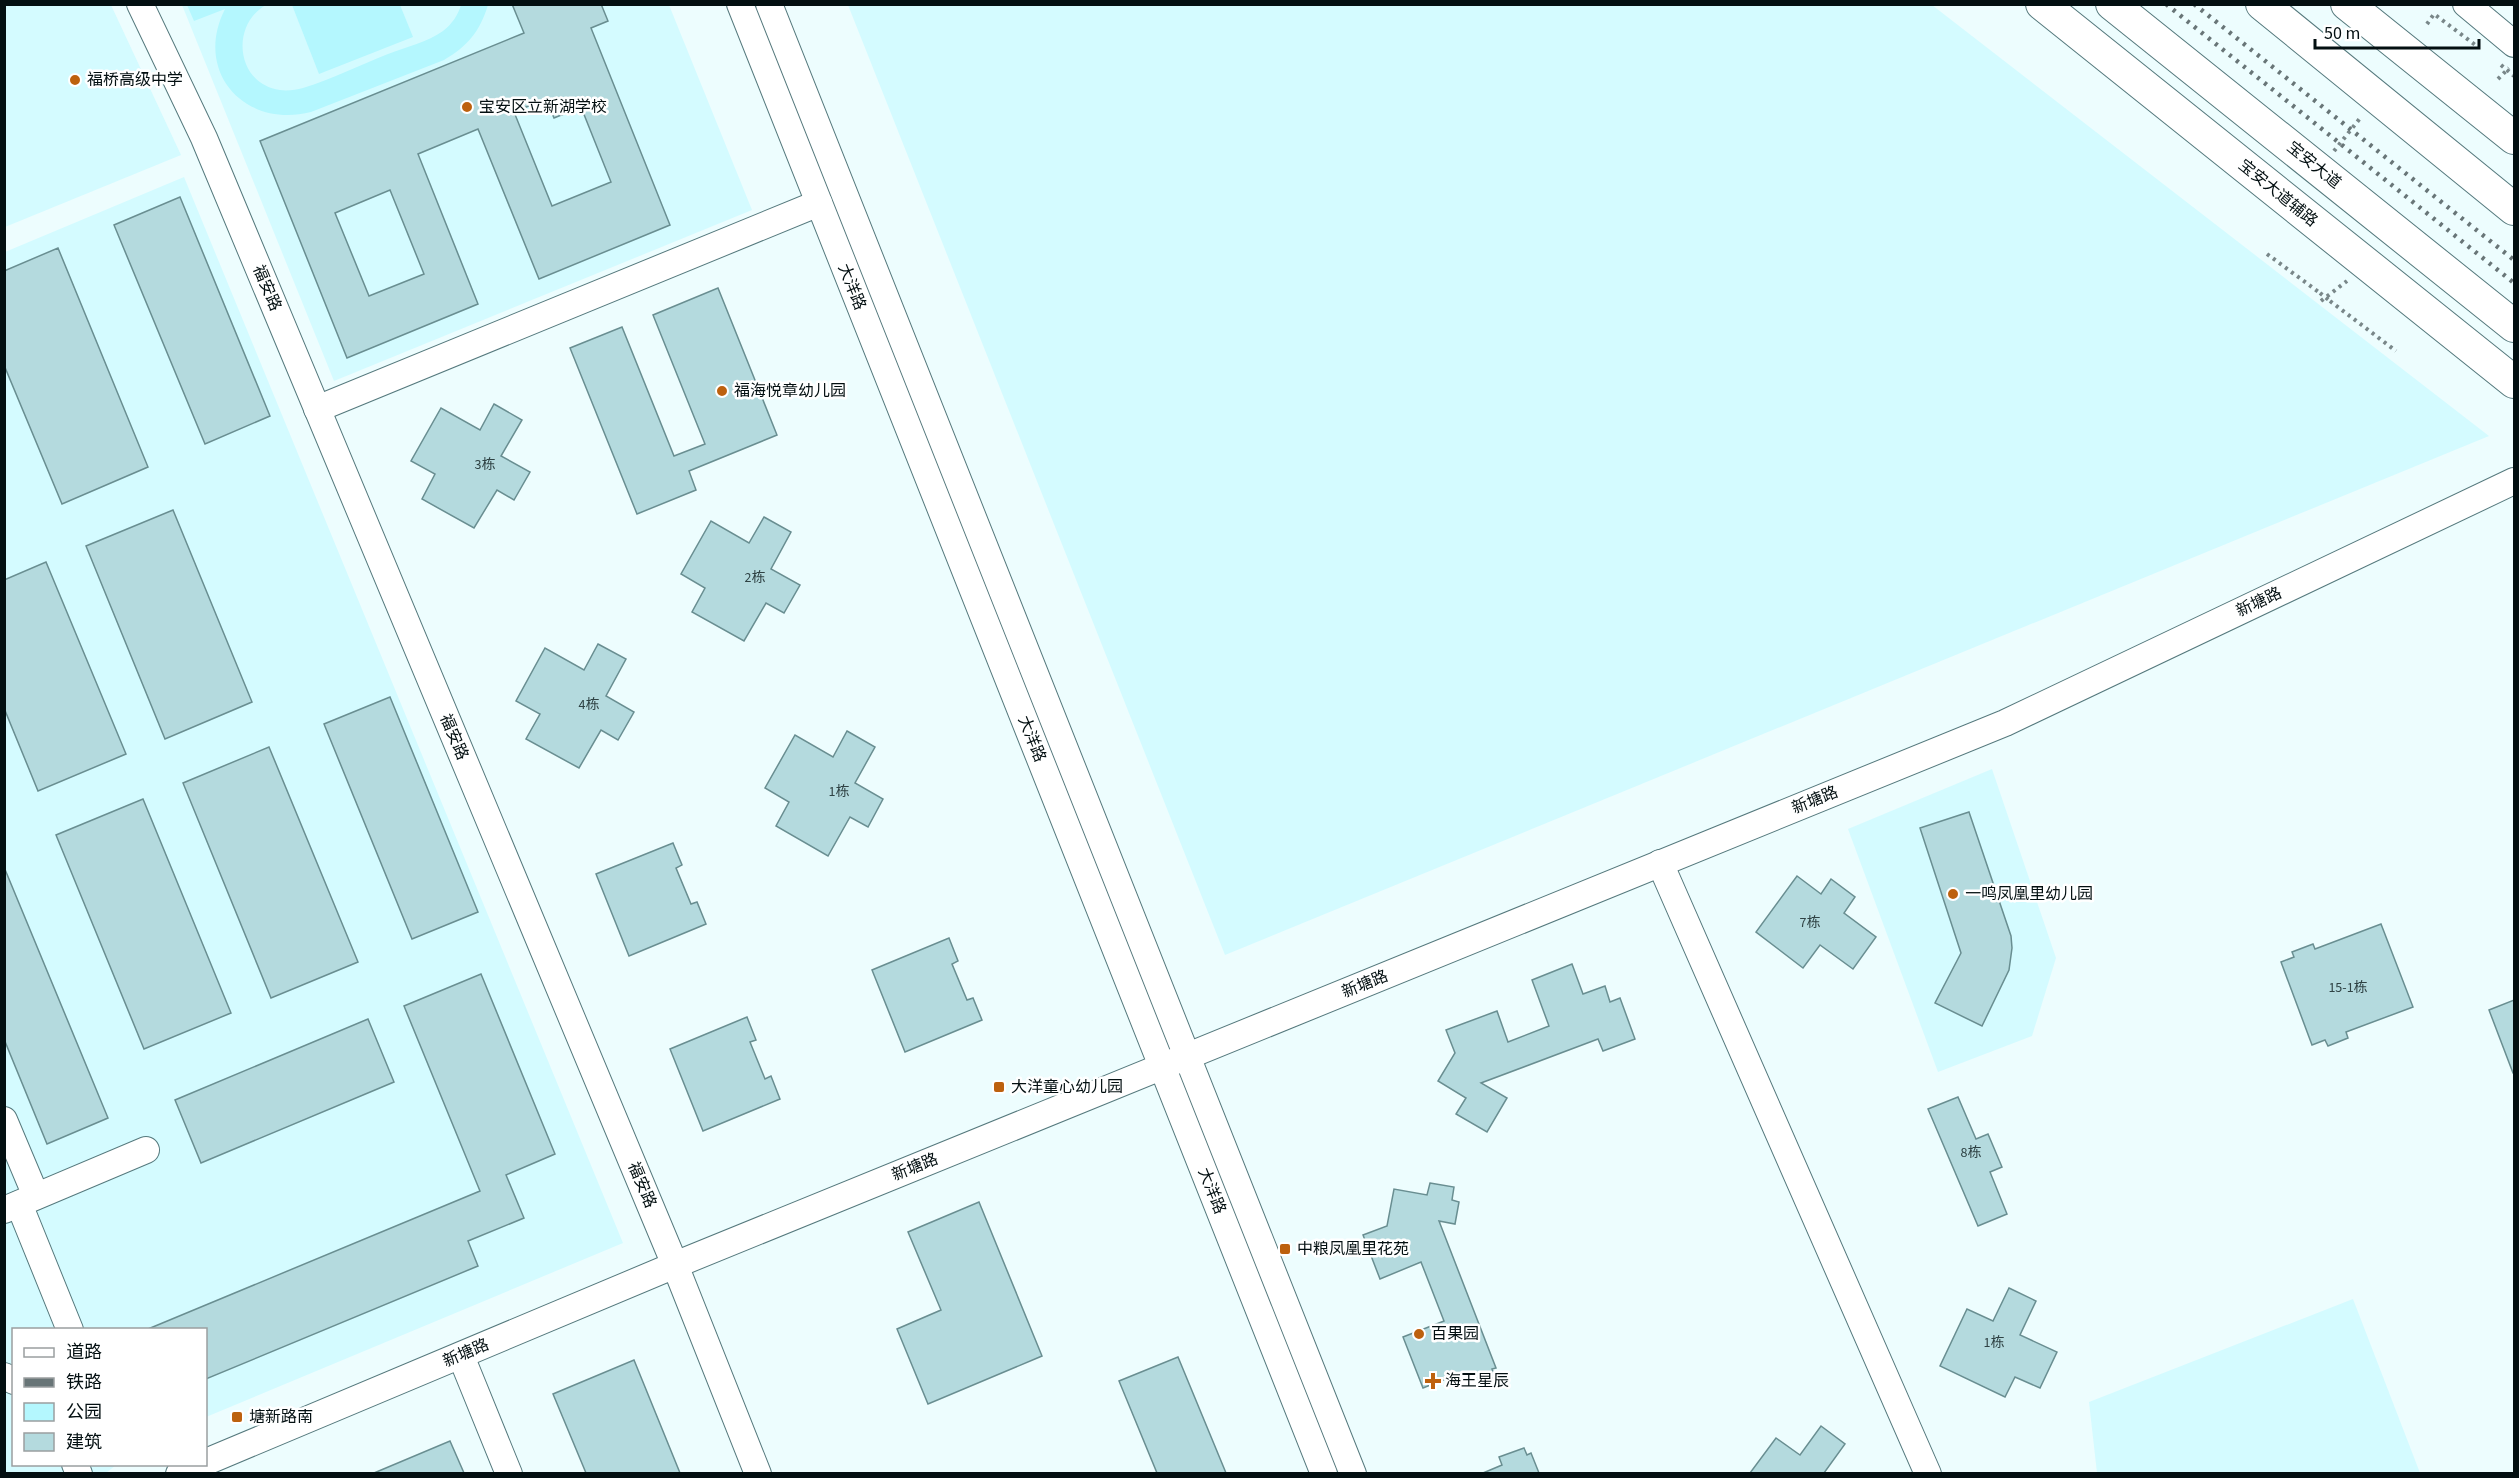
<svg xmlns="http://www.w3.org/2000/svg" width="2519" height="1478" font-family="'Source Sans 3','Noto Sans SC',sans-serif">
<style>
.built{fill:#d4fbff}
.green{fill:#b4f7fe}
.building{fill:#b4dade;stroke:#698e91;stroke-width:1.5;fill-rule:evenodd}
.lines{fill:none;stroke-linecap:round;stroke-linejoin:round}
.minor-casing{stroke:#55797d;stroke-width:28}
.major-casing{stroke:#55797d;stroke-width:34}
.path{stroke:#798789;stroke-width:4;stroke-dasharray:3 4.5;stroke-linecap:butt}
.minor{stroke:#fff;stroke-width:26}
.major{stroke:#fff;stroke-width:32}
.rail{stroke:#687577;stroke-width:4.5;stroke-dasharray:3 6;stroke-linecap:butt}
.path-bridge{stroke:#798789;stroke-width:4;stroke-dasharray:3 4.5;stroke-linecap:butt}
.poi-dot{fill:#bd610e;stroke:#fff;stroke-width:2}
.labels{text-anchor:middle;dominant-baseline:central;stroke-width:5;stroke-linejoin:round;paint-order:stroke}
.number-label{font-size:14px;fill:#2f4244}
.poi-label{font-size:16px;fill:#030f11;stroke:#fff;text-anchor:start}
.street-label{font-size:16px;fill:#030f11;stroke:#fff}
</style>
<rect width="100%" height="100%" fill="#edfdfe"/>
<g class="built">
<polygon points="5,4 111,5 181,155 5,227"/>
<polygon points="182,5 669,5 752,210 334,381"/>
<polygon points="848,5 1932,5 2489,436 1225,955"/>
<polygon points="184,177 623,1243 206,1417 206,1330 14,1330 14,1464 116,1465 106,1473 5,1474 5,252"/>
<polygon points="1992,769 2056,958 2032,1036 1938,1072 1848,829"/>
<polygon points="2353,1299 2420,1473 2097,1473 2089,1402"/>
</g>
<g class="green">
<path d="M187,5H266C230,25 236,84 280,90C287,91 296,90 303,88C332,79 360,65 388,54C406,47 428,42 443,31C452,24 458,15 461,5H488C480,31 468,46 444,60L311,112C245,129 193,72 225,9L194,21Z"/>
<polygon points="292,5 400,5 413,37 319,74"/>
</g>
<g class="building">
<path d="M512,4H601L608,21L591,28L670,225L539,279L478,129L418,154L478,304L347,358L260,141L524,33ZM546,99L554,118L581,107L611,182L552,206L514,112ZM390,190L424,274L369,296L335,213Z"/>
<polygon points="180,197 270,416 205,444 114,225"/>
<polygon points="58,248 148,467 62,504 4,365 4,271"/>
<polygon points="718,288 777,435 689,471 696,490 637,514 570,348 622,327 674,456 705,444 653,315"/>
<polygon points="494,404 522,420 501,456 530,472 514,500 497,490 474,528 422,499 435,474 411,461 441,408 480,430"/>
<polygon points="173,510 252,702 165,739 86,546"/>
<polygon points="764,517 791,532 771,569 800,585 784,613 766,603 744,641 692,612 705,588 681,574 711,521 749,543"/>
<polygon points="46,562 126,754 38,791 4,708 4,580"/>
<polygon points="598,644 626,659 606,696 634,712 618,740 601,730 579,768 526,739 540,714 516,701 545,648 584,670"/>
<polygon points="390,697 478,912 412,939 324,724"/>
<polygon points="847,731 875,747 855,783 883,799 868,827 850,817 828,856 776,826 789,802 765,788 795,735 833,757"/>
<polygon points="269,747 358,962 271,998 183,783"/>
<polygon points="143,799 231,1013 144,1049 56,835"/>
<polygon points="1969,812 2011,936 2012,948 2009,970 1982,1026 1935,1003 1961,953 1920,828"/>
<polygon points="673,843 682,865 676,868 691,904 697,902 706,924 629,956 596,874"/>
<polygon points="4,867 108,1118 47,1144 4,1039"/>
<polygon points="1797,876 1821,894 1831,879 1855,897 1844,913 1876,937 1853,969 1820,945 1803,968 1756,932"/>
<polygon points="2381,924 2413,1007 2346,1032 2348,1038 2328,1046 2325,1040 2312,1045 2281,962 2294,957 2292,952 2313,944 2315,949"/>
<polygon points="949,938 958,961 952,964 967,1000 973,998 982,1020 905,1052 872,970"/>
<polygon points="1572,964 1583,994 1605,986 1610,1002 1620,998 1635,1039 1603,1051 1598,1039 1481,1083 1507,1098 1487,1132 1456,1114 1466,1098 1438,1081 1455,1053 1446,1030 1497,1011 1508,1042 1549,1026 1532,980"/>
<polygon points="481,974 555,1154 506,1175 524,1218 468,1241 478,1266 206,1379 206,1329 148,1329 480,1191 404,1006"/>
<polygon points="2514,1000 2514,1073 2513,1073 2489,1010"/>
<polygon points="747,1017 756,1040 750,1042 765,1079 771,1076 780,1099 703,1131 670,1049"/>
<polygon points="368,1019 394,1082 201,1163 175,1100"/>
<polygon points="1958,1097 1976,1139 1988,1134 2002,1167 1990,1172 2007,1214 1978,1226 1928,1109"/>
<polygon points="1430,1183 1454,1187 1452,1200 1459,1202 1455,1224 1439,1221 1496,1368 1492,1369 1495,1377 1469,1387 1463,1372 1423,1388 1403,1337 1444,1321 1421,1262 1380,1279 1363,1235 1387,1226 1394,1189 1427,1195"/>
<polygon points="979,1202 1042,1356 928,1404 897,1329 941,1310 908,1232"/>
<polygon points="2009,1288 2036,1301 2020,1335 2057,1352 2040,1388 2015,1377 2005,1397 1940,1366 1967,1309 1993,1321"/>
<polygon points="1178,1357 1226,1473 1157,1473 1119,1381"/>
<polygon points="634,1360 680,1473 586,1473 553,1394"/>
<polygon points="1821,1426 1845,1444 1824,1473 1750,1473 1776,1438 1800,1455"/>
<polygon points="450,1441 464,1473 374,1473"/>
<polygon points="1524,1448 1527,1455 1531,1453 1539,1473 1483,1473 1502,1465 1499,1457"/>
</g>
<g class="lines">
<defs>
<g id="minor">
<polyline points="140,4 204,138 675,1265 758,1474"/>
<polyline points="740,4 1324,1474"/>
<polyline points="769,4 1353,1474"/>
<polyline points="2466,4 2514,44"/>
<polyline points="317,409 819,203"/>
<polyline points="1660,863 1928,1474"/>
<polyline points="4,1120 36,1196"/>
<polyline points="19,1204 70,1330"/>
<polyline points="4,1210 146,1150"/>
<polyline points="461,1356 509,1474"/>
<polyline points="4,1376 14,1381"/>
<polyline points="206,1462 675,1265 2005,723 2514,481"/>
<polyline points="75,1464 79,1474"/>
<polyline points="179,1474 200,1464"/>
</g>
<g id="major">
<polyline points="2042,4 2514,382"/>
<polyline points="2112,4 2514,326"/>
<polyline points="2262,4 2514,209"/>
<polyline points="2347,4 2514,138"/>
</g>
</defs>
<use href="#minor" class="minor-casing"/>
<use href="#major" class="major-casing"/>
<g class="path">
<polyline points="2427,24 2434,14 2478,47"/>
<polyline points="2513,75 2514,76"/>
<polyline points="2498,79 2509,68"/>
<polyline points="2334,151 2361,117"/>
<polyline points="2267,254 2320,293"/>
<polyline points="2321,301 2347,281"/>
<polyline points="2330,301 2396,351"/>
</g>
<use href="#minor" class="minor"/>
<use href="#major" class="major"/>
<g class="rail">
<polyline points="2166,4 2514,283"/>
<polyline points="2194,4 2514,260"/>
</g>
<g class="path-bridge">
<polyline points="2501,65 2513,75"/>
<polyline points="2320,293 2330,301"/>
</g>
</g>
<g class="poi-dot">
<circle cx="75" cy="80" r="6"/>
<circle cx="467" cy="107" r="6"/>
<circle cx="722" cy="391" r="6"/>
<circle cx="1953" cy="894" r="6"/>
<rect x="993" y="1081" width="12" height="12" rx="3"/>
<rect x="1279" y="1243" width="12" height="12" rx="3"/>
<circle cx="1419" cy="1334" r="6"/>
<path d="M1430 1372h6v6h6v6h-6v6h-6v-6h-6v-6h6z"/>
<rect x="231" y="1411" width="12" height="12" rx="3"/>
</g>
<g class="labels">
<g class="number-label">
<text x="485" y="465">3栋</text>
<text x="755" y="578">2栋</text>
<text x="589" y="705">4栋</text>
<text x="839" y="792">1栋</text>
<text x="1810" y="923">7栋</text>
<text x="2348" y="988">15-1栋</text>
<text x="1971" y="1153">8栋</text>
<text x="1994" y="1343">1栋</text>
</g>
<g class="poi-label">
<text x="87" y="80">福桥高级中学</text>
<text x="479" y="107">宝安区立新湖学校</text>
<text x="734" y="391">福海悦章幼儿园</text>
<text x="1965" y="894">一鸣凤凰里幼儿园</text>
<text x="1011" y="1087">大洋童心幼儿园</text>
<text x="1297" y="1249">中粮凤凰里花苑</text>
<text x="1431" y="1334">百果园</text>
<text x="1445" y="1381">海王星辰</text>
<text x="249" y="1417">塘新路南</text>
</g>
<g class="street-label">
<text transform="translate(2314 165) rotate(39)">宝安大道</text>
<text transform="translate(2278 193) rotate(39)">宝安大道辅路</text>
<text transform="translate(852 287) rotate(68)">大洋路</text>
<text transform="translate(267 288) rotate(67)">福安路</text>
<text transform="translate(2259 602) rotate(-25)">新塘路</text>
<text transform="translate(454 737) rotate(67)">福安路</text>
<text transform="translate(1032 739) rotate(68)">大洋路</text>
<text transform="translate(1815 800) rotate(-22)">新塘路</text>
<text transform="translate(1365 984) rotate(-22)">新塘路</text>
<text transform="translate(915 1167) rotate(-22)">新塘路</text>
<text transform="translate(642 1185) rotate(67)">福安路</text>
<text transform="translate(1212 1191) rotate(68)">大洋路</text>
<text transform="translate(466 1353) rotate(-23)">新塘路</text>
</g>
</g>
<rect width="2519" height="1478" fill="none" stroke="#030f11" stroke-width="12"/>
<rect x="12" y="1328" width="195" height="138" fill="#ffffff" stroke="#9a9fa0" stroke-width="1.5"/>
<rect x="24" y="1348" width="30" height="9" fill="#ffffff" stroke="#9a9fa0" stroke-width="1.5"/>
<text x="66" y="1358" font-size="18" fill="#030f11">道路</text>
<rect x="24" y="1378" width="30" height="9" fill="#687577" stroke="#9a9fa0" stroke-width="1.5"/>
<text x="66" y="1388" font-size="18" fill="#030f11">铁路</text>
<rect x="24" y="1403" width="30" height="18" fill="#b4f7fe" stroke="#9a9fa0" stroke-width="1.5"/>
<text x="66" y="1418" font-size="18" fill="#030f11">公园</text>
<rect x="24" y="1433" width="30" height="18" fill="#b4dade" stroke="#9a9fa0" stroke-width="1.5"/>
<text x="66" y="1448" font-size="18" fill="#030f11">建筑</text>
<path d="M2315 39v9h164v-9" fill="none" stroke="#030f11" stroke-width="3"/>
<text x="2324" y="39" font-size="18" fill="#030f11" stroke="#ffffff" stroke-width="4.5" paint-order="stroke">50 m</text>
</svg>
